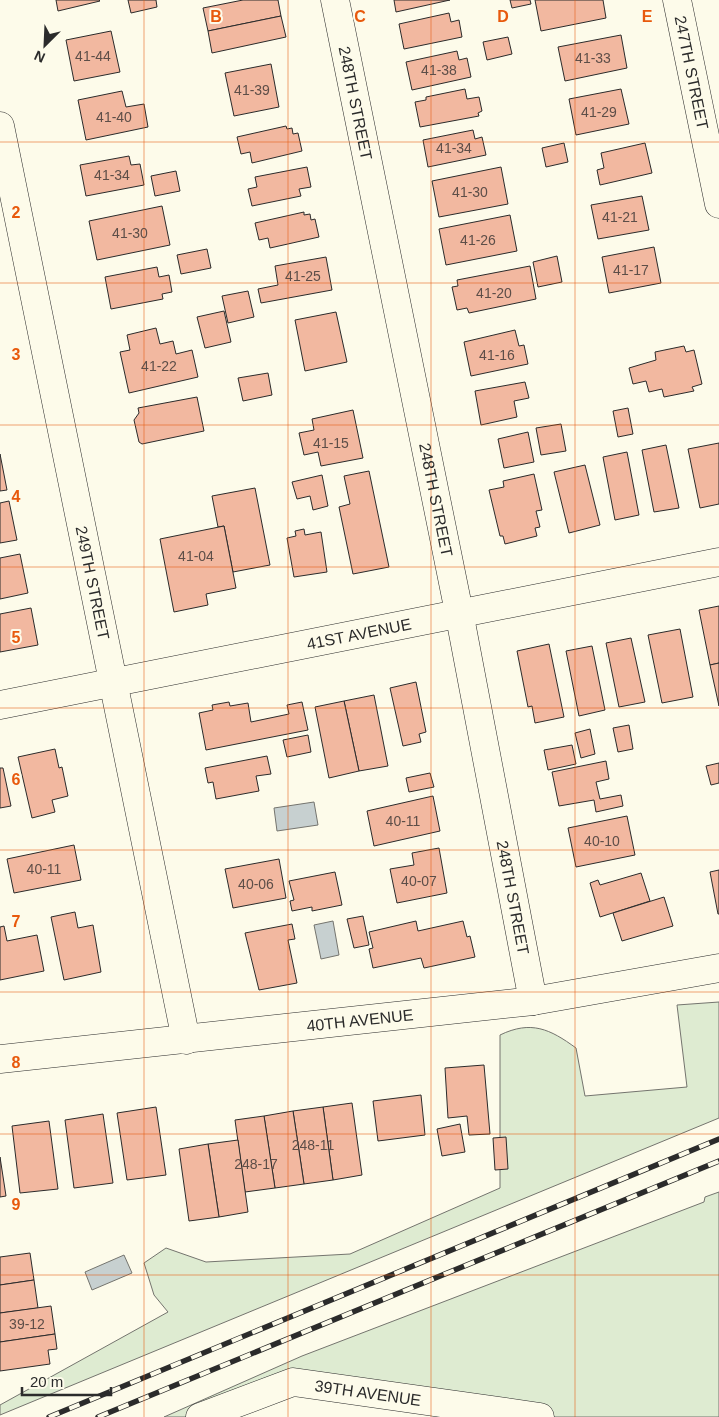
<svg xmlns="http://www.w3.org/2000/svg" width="719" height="1417" font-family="Arial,sans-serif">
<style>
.green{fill:#deebd1;stroke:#74746e}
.water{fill:#c7d0d0;stroke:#74746e}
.building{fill:#f2b8a0;stroke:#2b2b2b}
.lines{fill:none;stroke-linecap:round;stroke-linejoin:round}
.minor-casing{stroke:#2b2b2b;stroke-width:29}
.minor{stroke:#fdfbea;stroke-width:28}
.rail-casing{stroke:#2b2b2b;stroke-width:5.5}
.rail{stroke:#fdfbea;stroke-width:4;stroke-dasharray:11;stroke-linecap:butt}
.grid{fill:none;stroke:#e8590c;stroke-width:1;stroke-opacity:0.55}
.labels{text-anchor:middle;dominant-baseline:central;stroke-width:4;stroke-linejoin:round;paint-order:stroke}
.number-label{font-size:14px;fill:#5d4e48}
.street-label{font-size:16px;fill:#2b2b2b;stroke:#fdfbea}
.grid-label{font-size:16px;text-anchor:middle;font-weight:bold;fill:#e8590c;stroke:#fdfbea;stroke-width:4;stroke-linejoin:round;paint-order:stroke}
</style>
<rect width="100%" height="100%" fill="#fdfbea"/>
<g class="green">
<path d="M719,1002V1118L0,1415V1405L168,1312L154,1295L144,1263L166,1248L206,1262L350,1254L500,1188V1035C531,1020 550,1029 576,1048L585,1096L687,1087L677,1005Z"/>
<polygon points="719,1192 719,1417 541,1417 293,1382 200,1417 164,1417 302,1356 704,1202 705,1197"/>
</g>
<g class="water">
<polygon points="314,802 318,825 277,831 274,808"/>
<polygon points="333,921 339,955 321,959 314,925"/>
<polygon points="124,1255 132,1273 92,1290 85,1272"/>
</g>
<g class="building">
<polygon points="56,0 99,0 100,1 58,11"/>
<polygon points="128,0 156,0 157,7 131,13"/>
<polygon points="243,0 278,0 281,16 208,31 203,8"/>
<polygon points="394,0 450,0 396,12"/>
<polygon points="510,0 530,0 531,4 512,8"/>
<polygon points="535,0 603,0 606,18 541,31"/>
<polygon points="449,13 451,22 459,20 462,37 404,49 399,24"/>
<polygon points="281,16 286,37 212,53 208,31"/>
<polygon points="111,31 120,72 74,81 66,40"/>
<polygon points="621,35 627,68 565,81 558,47"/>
<polygon points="508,37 512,54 487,60 483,42"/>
<polygon points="457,51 459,60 467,58 471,77 412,90 406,62"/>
<polygon points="271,64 279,107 234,116 225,73"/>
<polygon points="465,89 467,99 479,97 482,111 478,113 479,116 420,127 415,102 426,100 426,97"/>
<polygon points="621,89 629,124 576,135 569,99"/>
<polygon points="122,91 126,107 144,104 148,127 86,140 78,100"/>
<polygon points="286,126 287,129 292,128 293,134 298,133 302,151 252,163 250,152 241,154 237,137"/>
<polygon points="473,130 475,139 482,137 486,155 428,167 423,140"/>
<polygon points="564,143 568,162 546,167 542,148"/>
<polygon points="645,143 652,173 600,185 597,170 604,168 601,153"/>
<polygon points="129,156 131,165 140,164 144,185 86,196 80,165"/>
<polygon points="307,167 311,187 299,189 301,196 252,206 248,189 257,187 255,177"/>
<polygon points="501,167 508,204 439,217 432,181"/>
<polygon points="176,171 180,191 155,196 151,176"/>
<polygon points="642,196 649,230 598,239 591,205"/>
<polygon points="162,206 170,245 97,260 89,221"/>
<polygon points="304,212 304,215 310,214 311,220 315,219 319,237 270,248 268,238 259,240 255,223"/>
<polygon points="510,215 517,251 446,265 439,229"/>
<polygon points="654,247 661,283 609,293 602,257"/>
<polygon points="207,249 211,268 181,274 177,255"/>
<polygon points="557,256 562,282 538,287 533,262"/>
<polygon points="326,257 332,290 261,303 258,289 278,285 275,266"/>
<polygon points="530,266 536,299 469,313 467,308 457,310 452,287 458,286 457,280"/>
<polygon points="157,267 159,277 169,275 172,292 162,294 163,299 111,309 105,277"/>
<polygon points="248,291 254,317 228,323 222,296"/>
<polygon points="224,311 231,342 205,348 197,317"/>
<polygon points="336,312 347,362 305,371 295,320"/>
<polygon points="156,328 160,344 173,341 176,354 192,350 198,377 129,393 120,352 130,350 127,335"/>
<polygon points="515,330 519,346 524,345 528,364 471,376 464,342"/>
<polygon points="684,346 686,352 694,350 702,384 692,387 694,391 664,397 662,389 649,392 646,381 633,384 629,368 656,360 655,352"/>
<polygon points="268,373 272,395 243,401 238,378"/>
<polygon points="525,382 529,398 514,401 517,417 481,425 475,391"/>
<polygon points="197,397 204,431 142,444 139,442 134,420 139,413 138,408"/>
<polygon points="628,408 633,434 618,437 613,411"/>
<polygon points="353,410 363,458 321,466 318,452 304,455 299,433 314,430 312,419"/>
<polygon points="561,424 566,451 541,455 536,428"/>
<polygon points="528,432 534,462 504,468 498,439"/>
<polygon points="719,443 719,504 700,508 688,449"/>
<polygon points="666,445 679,508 654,512 642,450"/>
<polygon points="627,452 639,515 615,520 603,457"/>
<polygon points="0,454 7,490 0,491"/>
<polygon points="585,465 600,525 569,533 554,472"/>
<polygon points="369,471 389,567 353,574 339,507 350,504 344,476"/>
<polygon points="534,474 542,510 536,511 540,527 535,528 537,536 505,544 503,536 500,536 489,490 504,487 503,481"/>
<polygon points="322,475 328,506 313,510 310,496 297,499 292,482"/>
<polygon points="255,488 270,565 233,572 224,526 218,527 212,496"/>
<polygon points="9,501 17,540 0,543 0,503"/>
<polygon points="224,526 236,588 206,594 208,605 174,612 160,539"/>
<polygon points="304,529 305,535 321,532 327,572 294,577 287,538 296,536 295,531"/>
<polygon points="20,554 28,593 0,599 0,558"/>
<polygon points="719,606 719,663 710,665 699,610"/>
<polygon points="31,608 38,645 0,652 0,614"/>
<polygon points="680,629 693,697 662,703 648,635"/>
<polygon points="631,638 645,702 619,707 606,643"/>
<polygon points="549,644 564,717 535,723 532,706 528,707 517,651"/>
<polygon points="592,646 605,710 579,716 566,651"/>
<polygon points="719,663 719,706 710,665"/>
<polygon points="416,682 426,732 419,734 421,742 403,746 390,688"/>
<polygon points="374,695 388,766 359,771 344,701"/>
<polygon points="344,701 359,771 329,778 315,707"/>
<polygon points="229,702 230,706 248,703 251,722 289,714 287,705 302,702 308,730 206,750 199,713 213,710 212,705"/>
<polygon points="629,725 633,749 618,752 613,728"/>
<polygon points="590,729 595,754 581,758 575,733"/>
<polygon points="308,735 311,752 287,757 283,740"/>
<polygon points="572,745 576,764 548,770 544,750"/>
<polygon points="55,749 59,768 62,767 68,796 52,800 55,812 32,818 18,757"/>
<polygon points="267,756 271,774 256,776 259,791 216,799 213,782 208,783 205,768"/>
<polygon points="606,761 609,779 596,782 600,799 621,795 623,806 596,812 594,800 559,806 552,772"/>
<polygon points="719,763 719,783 711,785 706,766"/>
<polygon points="0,768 3,768 11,806 0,808"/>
<polygon points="430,773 434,787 409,792 406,778"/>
<polygon points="433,796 440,831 374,846 367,811"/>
<polygon points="627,816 635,855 576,867 568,828"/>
<polygon points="74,845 81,880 14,893 7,859"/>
<polygon points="439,848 447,893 397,903 390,869 414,865 412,853"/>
<polygon points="279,859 286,898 233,908 225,869"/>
<polygon points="719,870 719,914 718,914 710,872"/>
<polygon points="335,872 342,905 312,911 312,907 292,911 290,901 294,900 289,881"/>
<polygon points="641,873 650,901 600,917 590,883 598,880 600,885"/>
<polygon points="664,897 673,926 622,941 613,913"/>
<polygon points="75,912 78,928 93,925 101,972 64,980 51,917"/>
<polygon points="363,916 369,945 354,948 347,919"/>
<polygon points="416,921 418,931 463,921 467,937 470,936 475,957 424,968 421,958 373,968 369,949 373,948 369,932"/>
<polygon points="292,924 295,939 288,940 297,983 259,990 245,933"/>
<polygon points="4,926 7,941 37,935 44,971 0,980 0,927"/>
<polygon points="484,1065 490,1134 469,1135 467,1116 448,1118 445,1068"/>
<polygon points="421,1095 425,1135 378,1141 373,1101"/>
<polygon points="352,1103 362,1175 333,1180 323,1107"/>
<polygon points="156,1107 166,1175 127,1180 117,1113"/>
<polygon points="323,1107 333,1180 304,1184 293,1111"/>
<polygon points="293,1111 304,1184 275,1188 264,1116"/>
<polygon points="103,1114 113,1183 74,1188 65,1120"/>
<polygon points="264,1116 275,1188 245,1192 235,1120"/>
<polygon points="49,1121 58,1189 20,1193 12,1126"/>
<polygon points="460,1124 465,1152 442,1156 437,1129"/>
<polygon points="506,1137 508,1169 495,1170 493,1138"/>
<polygon points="238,1140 248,1212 219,1217 208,1144"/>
<polygon points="208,1144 219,1217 189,1221 179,1149"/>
<polygon points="0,1157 6,1196 0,1197"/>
<polygon points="30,1253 34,1280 0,1285 0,1257"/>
<polygon points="34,1280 38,1308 0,1313 0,1285"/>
<polygon points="51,1306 55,1334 0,1342 0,1313"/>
<polygon points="55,1334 57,1349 48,1350 50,1364 0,1371 0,1342"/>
</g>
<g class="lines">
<defs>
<g id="minor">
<path id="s1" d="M335,0L459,612L533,1001"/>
<path id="s2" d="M677,0L719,204"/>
<path id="s3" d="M0,126L186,1040"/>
<path id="s4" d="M0,705L719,562"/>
<path id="s5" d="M0,1059L533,1001L719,968"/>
<path id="s6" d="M200,1417L293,1382L540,1417"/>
</g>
</defs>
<use href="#minor" class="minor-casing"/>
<use href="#minor" class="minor"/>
<defs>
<g id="rail">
<polyline points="49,1417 719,1139"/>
<polyline points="98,1417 719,1161"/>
</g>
</defs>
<use href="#rail" class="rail-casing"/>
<use href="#rail" class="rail"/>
</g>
<path class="grid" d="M144,0V1417M288,0V1417M431,0V1417M575,0V1417M0,142H719M0,283H719M0,425H719M0,567H719M0,708H719M0,850H719M0,992H719M0,1134H719M0,1275H719"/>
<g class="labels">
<g class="number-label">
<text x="93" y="56">41-44</text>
<text x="593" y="58">41-33</text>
<text x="439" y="70">41-38</text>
<text x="252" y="90">41-39</text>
<text x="599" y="112">41-29</text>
<text x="114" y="117">41-40</text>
<text x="454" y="148">41-34</text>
<text x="112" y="175">41-34</text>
<text x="470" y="192">41-30</text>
<text x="620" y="217">41-21</text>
<text x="130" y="233">41-30</text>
<text x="478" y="240">41-26</text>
<text x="631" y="270">41-17</text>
<text x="303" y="276">41-25</text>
<text x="494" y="293">41-20</text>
<text x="497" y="355">41-16</text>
<text x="159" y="366">41-22</text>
<text x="331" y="443">41-15</text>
<text x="196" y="556">41-04</text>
<text x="403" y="821">40-11</text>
<text x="602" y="841">40-10</text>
<text x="44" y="869">40-11</text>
<text x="419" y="881">40-07</text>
<text x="256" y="884">40-06</text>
<text x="313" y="1145">248-11</text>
<text x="256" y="1164">248-17</text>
<text x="27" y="1324">39-12</text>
</g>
<g class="street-label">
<text stroke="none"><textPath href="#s2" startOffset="74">247TH STREET</textPath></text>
<text stroke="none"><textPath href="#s1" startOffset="105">248TH STREET</textPath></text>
<text stroke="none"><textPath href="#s1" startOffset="510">248TH STREET</textPath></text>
<text stroke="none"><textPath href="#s3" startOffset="466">249TH STREET</textPath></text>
<text stroke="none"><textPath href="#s4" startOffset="366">41ST AVENUE</textPath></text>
<text stroke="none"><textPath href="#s1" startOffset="915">248TH STREET</textPath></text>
<text stroke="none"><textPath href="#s5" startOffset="362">40TH AVENUE</textPath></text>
<text stroke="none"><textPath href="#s6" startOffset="175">39TH AVENUE</textPath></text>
</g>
</g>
<g class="grid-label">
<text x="216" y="22">B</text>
<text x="360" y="22">C</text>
<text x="503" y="22">D</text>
<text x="647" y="22">E</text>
<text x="16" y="218">2</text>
<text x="16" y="360">3</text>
<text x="16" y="502">4</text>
<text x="16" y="643">5</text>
<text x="16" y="785">6</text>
<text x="16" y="927">7</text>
<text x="16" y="1068">8</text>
<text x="16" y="1210">9</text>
</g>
<g transform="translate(45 45) rotate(204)" stroke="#fdfbea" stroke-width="4" paint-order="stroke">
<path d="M0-4L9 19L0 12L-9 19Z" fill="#2b2b2b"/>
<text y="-8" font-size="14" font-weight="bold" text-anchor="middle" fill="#2b2b2b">N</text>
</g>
<path d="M22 1387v8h89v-8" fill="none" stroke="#2b2b2b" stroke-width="2.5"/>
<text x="30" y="1387" font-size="15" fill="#2b2b2b" stroke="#fdfbea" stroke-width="4" paint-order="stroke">20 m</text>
</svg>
